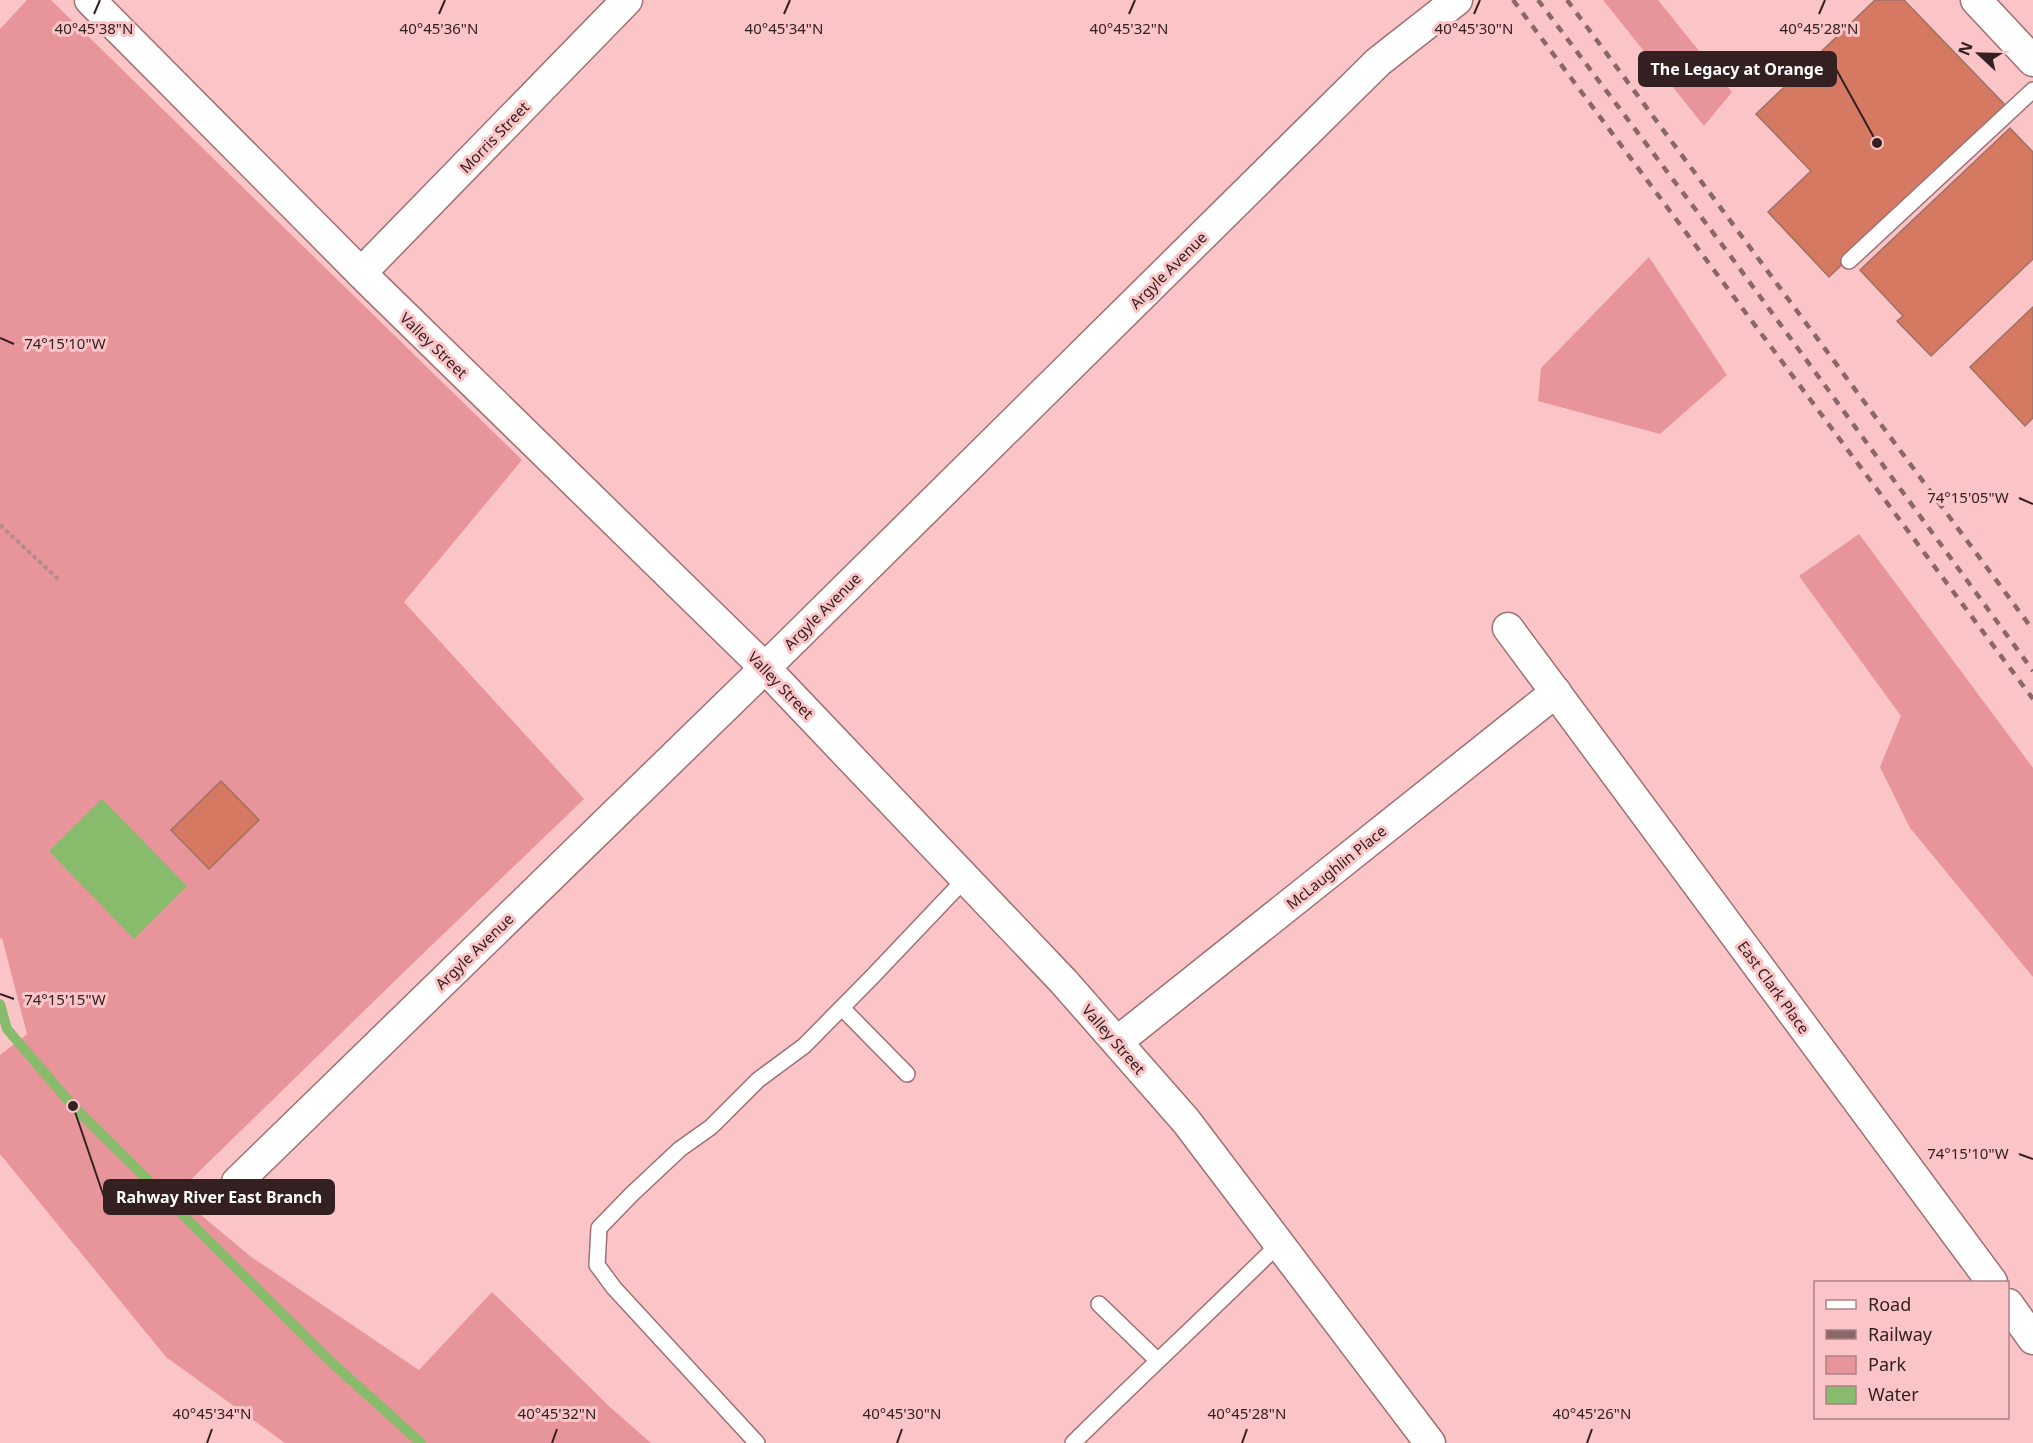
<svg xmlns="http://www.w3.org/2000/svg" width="2033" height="1443" font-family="'Noto Sans',sans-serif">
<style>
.green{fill:#e7959b}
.water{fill:#88bc6c}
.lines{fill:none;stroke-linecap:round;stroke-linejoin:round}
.stream{stroke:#88bc6c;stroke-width:10}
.building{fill:#d67962;stroke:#9f7064;stroke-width:1.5}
.service-casing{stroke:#9f6f72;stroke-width:18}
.minor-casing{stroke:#9f6f72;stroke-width:33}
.path{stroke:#b48a8c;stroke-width:4;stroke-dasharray:4.5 3;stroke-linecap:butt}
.service{stroke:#fff;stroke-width:15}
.minor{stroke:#fff;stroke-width:30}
.rail{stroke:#8a6769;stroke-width:4.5;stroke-dasharray:8 8;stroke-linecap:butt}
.ticks{fill:none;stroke:#342021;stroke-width:2}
.labels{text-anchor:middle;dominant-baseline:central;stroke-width:6;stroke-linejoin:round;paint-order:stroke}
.street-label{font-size:15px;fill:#342021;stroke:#fbc5c7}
.ticks-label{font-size:15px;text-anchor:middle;fill:#342021;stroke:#fbc5c7;stroke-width:6;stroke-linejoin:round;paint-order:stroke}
.leader{fill:none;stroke:#342021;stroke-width:2}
.callout-dot{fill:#342021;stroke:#fbc5c7;stroke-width:2}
.callout{fill:#342021;stroke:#342021;stroke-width:2}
.callout-label{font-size:16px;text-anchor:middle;font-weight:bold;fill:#fff}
</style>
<rect width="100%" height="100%" fill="#fbc5c7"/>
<g class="green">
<polygon points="27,0 51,0 522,460 404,602 584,799 406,970 176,1194 250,1256 419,1370 492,1292 611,1408 651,1443 285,1443 166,1357 0,1154 0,1055 27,1034 2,938 0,939 0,29"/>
<polygon points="1603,0 1658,0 1732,92 1704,126"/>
<polygon points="1649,257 1727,375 1660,434 1538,401 1541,368"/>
<polygon points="1859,534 2033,768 2033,977 1910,828 1880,767 1901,716 1799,576"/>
</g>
<polygon class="water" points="102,799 187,886 134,939 49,851"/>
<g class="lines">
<polyline class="stream" points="0,1004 7,1029 73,1106 329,1360 421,1443"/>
</g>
<g class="building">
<polygon points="1875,0 1904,0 2007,107 1829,277 1768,212 1811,171 1756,114"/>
<polygon points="2010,128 2033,152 2033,259 1931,356 1897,321 1903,316 1860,270"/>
<polygon points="2033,307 2033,418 2025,426 1970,367"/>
<polygon points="221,781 259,820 209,869 171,830"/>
</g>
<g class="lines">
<defs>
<g id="service">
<polyline points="1849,261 2033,90"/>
<polyline points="842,1008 907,1074"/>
<polyline points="1099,1304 1157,1360"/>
<polyline points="757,1443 614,1288 597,1265 599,1228 632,1194 680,1149 711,1127 758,1080 804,1046 872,977 966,878"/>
<path d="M1073,1443C1141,1376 1211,1311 1279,1244"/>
</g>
<g id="minor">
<polyline points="90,0 372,284 765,668 1064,982 1186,1121 1430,1443"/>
<polyline points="1976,0 2033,61"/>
<polyline points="361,273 627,0"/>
<polyline points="1508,628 1992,1282"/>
<polyline points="1117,1042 1556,692"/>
<polyline points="237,1182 765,668 1378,62 1457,0"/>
<polyline points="2008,1304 2033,1339"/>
</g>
</defs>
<use href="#service" class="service-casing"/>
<use href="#minor" class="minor-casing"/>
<polyline class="path" points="0,525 58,579"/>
<use href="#service" class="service"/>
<use href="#minor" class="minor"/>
<g class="rail">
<polyline points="1513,0 2033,699"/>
<polyline points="1538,0 1732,258 2033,671"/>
<polyline points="1567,0 2033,630"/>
</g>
</g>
<path class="ticks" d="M94,14L100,0M439,14L445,0M784,14L790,0M1129,14L1135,0M1474,14L1480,0M1819,14L1825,0M0,338L14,344M2019,498L2033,504M0,994L14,999M2019,1154L2033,1159M207,1443L212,1429M552,1443L557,1429M897,1443L902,1429M1242,1443L1247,1429M1587,1443L1592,1429"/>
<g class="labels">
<g class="street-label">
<text transform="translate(494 137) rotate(-46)">Morris Street</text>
<text transform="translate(1168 270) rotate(-45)">Argyle Avenue</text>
<text transform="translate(434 345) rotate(44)">Valley Street</text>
<text transform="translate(822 611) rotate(-45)">Argyle Avenue</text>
<text transform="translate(781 685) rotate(46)">Valley Street</text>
<text transform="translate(1336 867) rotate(-39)">McLaughlin Place</text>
<text transform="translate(474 951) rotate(-44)">Argyle Avenue</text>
<text transform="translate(1774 987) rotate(54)">East Clark Place</text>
<text transform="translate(1114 1039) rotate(49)">Valley Street</text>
</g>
</g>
<g class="ticks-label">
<text x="94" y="34">40°45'38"N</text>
<text x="1819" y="34">40°45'28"N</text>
<text x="439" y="34">40°45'36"N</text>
<text x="784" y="34">40°45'34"N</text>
<text x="1129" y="34">40°45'32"N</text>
<text x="1474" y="34">40°45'30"N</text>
<text x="65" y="349">74°15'10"W</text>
<text x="1968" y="503">74°15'05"W</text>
<text x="65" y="1005">74°15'15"W</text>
<text x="1968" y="1159">74°15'10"W</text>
<text x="212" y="1419">40°45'34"N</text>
<text x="557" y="1419">40°45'32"N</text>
<text x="902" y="1419">40°45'30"N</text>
<text x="1247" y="1419">40°45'28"N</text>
<text x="1592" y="1419">40°45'26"N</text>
</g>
<path class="leader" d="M1877 143L1836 69M73 1106L104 1197"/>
<g class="callout-dot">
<circle cx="1877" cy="143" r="6"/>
<circle cx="73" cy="1106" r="6"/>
</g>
<g class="callout">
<rect x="1639" y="52" width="197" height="34" rx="6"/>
<rect x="104" y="1180" width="230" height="34" rx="6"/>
</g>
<g class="callout-label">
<text x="1737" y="75">The Legacy at Orange</text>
<text x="219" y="1203">Rahway River East Branch</text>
</g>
<rect x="1814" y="1281" width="195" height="138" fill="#fbc5c7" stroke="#ab8385" stroke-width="1.5"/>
<rect x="1826" y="1300" width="30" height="9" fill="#ffffff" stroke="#ab8385" stroke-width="1.5"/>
<text x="1868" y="1311" font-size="18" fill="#342021">Road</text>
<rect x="1826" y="1330" width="30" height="9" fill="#8a6769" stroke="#ab8385" stroke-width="1.5"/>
<text x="1868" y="1341" font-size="18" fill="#342021">Railway</text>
<rect x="1826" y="1356" width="30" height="18" fill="#e7959b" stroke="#ab8385" stroke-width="1.5"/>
<text x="1868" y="1371" font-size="18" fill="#342021">Park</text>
<rect x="1826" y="1386" width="30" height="18" fill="#88bc6c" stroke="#ab8385" stroke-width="1.5"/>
<text x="1868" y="1401" font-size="18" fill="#342021">Water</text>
<g transform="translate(1979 54) rotate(292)" stroke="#fbc5c7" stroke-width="4.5" paint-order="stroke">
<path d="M0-4.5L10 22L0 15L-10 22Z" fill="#342021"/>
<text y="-9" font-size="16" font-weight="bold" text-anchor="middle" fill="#342021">N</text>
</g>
</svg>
